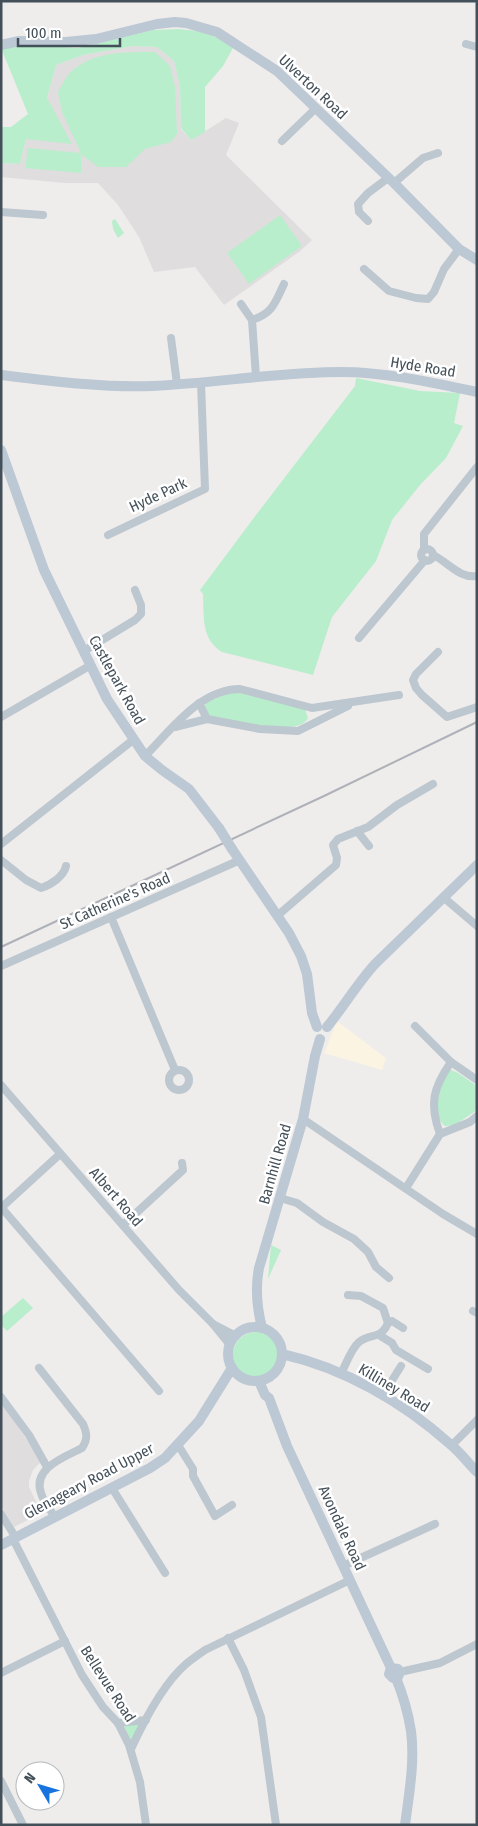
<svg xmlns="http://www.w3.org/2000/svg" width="478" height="1826" font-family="'Fira Sans Condensed',sans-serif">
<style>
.commercial{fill:#fbf4e3}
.education{fill:#e0ddde}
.green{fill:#b8eecb}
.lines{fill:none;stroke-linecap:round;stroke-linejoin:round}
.street{stroke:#bcc7cf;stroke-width:8}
.secondary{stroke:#bcc8d4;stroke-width:10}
.rail{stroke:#aeb1b7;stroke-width:2}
.secondary-bridge{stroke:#bcc8d4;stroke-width:10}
.labels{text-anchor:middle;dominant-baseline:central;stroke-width:5;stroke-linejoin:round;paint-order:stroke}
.street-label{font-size:15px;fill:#445059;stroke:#fff}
</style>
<rect width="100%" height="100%" fill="#efecec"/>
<polygon class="commercial" points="337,1021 386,1058 382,1070 324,1053"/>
<g class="education">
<polygon points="133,46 157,47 174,61 180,86 181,129 191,140 226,118 239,123 226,155 312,240 299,252 224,305 195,267 154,272 139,237 118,205 98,183 65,183 1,177 1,163 20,164 26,139 47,98 56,65 83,55"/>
<polygon points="1,1400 41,1462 33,1470 29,1481 29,1487 38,1506 36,1516 14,1527 1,1506"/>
</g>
<g class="green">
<polygon points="179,29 205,32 234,46 223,66 205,87 205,132 191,140 181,128 180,86 174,61 157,47 133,46 83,55 56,65 47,98 72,144 26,139 20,164 1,163 1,127 11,127 28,114 1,48 19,44 78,48 153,30"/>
<path d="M155,52L170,66L175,87L177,134L171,142L145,149L126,167H98L81,154V173L25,168L28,148L81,153L62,112L58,92C62,86 65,77 71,72C93,51 126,52 155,52Z"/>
<polygon points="280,215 302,246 249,284 227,253"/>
<polygon points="115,219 124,233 118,238 113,229 112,221"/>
<path d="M356,378L420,391L460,393L454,423L463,426L446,458L420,485L392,520L376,561L332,617L313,675L222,652C201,639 204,617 203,594L200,590L256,515L355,386Z"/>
<path d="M233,691L305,709L308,718C297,739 232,719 213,717L208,715L204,707L206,703Z"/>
<path d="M449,1069L458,1073L477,1086V1110L455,1125L445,1126C429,1114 438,1083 449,1069Z"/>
<polygon points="271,1245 281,1250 268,1279"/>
<polygon points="23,1298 33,1308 7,1331 1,1325 1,1317"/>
<circle cx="256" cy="1355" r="23"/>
<polygon points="138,1724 139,1726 131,1741 124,1725"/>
</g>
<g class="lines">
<g class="street">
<polyline points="466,44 477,47"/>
<polyline points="282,141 315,109"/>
<polyline points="394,183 423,158 438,153"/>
<polyline points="1,212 43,215"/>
<polyline points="368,221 359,212 358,204 368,193 388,178"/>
<polyline points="364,269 389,291 416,298 428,299 434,292 444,269 459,249"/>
<polyline points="241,304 252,320"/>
<polyline points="171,338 177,384"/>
<path d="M256,377L252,320C273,313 275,303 284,284"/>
<polyline points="108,535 205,489 201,383"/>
<circle cx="427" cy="555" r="6"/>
<polyline points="424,550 424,534 477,467"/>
<path d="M433,555C448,562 460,579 477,576"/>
<polyline points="359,638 425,560"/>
<polyline points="84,651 135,620 141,614 141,605 135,590"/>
<polyline points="438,652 416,674 413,680 416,688 422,695 447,717 477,707"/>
<polyline points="199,703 207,719"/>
<polyline points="1,717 91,665"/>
<polyline points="175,727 207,719 260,729 298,731 348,706"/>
<path d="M145,756C171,730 200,689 240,689L312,708L399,695"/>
<polyline points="357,831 369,846"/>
<polyline points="1,844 133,740"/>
<path d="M1,860L26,880L41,888C51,885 64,876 66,866"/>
<polyline points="443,897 477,926"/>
<polyline points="277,916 336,865 337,858 333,845 338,839 368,827 397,805 433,784"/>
<polyline points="111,917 175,1070"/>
<polyline points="1,966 240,860"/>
<polyline points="415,1026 451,1062 477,1080"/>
<circle cx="179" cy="1080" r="10"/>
<polyline points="1,1085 179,1290 213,1324 230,1345"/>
<polyline points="303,1119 443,1214 477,1234"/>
<polyline points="440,1134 470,1122 477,1116"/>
<path d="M406,1188L440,1134C429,1104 433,1088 451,1062"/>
<polyline points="280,1198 297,1203 323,1222 354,1239 368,1252 376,1267 389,1278"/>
<polyline points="1,1207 159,1391"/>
<polyline points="2,1207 60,1154"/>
<polyline points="123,1225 183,1170 182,1163"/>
<polyline points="473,1311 477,1313"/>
<polyline points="388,1323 392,1321 403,1328"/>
<polyline points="213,1324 236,1336"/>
<polyline points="379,1335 392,1343 396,1350 428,1369"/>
<path d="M39,1368L83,1424C87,1433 88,1439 82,1448C65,1457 32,1468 41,1493C43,1501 50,1510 55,1517"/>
<path d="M341,1374C346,1364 351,1349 359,1342C370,1333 381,1340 388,1323L383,1308L361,1296L348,1295"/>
<polyline points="383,1395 401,1366"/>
<polyline points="1,1397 29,1435 47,1467"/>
<polyline points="178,1445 193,1469 193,1476 215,1516 232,1505"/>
<polyline points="452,1445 477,1420"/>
<polyline points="112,1488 165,1573"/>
<polyline points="1,1514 16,1538"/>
<polyline points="13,1539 82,1675 103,1707 118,1723 129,1745 140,1782 146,1825"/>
<polyline points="343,1566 435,1524"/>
<polyline points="228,1638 244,1670 261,1717 276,1825"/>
<polyline points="400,1672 440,1663 477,1644"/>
<polyline points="1,1673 65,1641"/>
<polyline points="118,1723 146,1720"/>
<path d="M131,1749C143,1723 164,1683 186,1664C192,1659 198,1655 205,1650L350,1580"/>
<polyline points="1,1781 23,1825"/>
</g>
<g class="secondary">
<polyline points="1,45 19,41 66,42 96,39 157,24 175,22 186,23 217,32 277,71 394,183 459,249 477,260"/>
<path d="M1,375C50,381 104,388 153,386C216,383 279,372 342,372C386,372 434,383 477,392"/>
<polyline points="1,450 44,570 107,699 145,756 162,770 189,789 219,828"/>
<polyline points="232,849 289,933 301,956 307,974 312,1013 317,1027"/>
<path d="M327,1027C344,1006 357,984 375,964L477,865"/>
<circle cx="255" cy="1354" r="27"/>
<path d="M262,1328C257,1308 255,1288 259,1268L303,1119L315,1056L320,1039"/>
<path d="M282,1354C344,1368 403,1402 450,1444C460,1452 468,1463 477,1472"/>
<polyline points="259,1381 265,1395 269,1398 287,1446 391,1668 389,1674 393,1678 398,1677 400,1672 398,1669 391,1668"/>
<polyline points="1,1545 150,1468 165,1458 199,1421 232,1368"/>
<path d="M396,1678C403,1695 408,1712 411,1731C415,1762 409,1794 405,1825"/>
</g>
<polyline class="rail" points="1,947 324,796 477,722"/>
<polyline class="secondary-bridge" points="219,828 232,849"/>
</g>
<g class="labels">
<g class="street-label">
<text transform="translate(313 87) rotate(43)">Ulverton Road</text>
<text transform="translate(423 367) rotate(9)">Hyde Road</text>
<text transform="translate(158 495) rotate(-25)">Hyde Park</text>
<text transform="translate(117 680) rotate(61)">Castlepark Road</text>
<text transform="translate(115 901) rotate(-24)">St Catherine's Road</text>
<text transform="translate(275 1164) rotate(-74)">Barnhill Road</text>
<text transform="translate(116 1197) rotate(49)">Albert Road</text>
<text transform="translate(394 1388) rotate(31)">Killiney Road</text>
<text transform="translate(89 1481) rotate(-28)">Glenageary Road Upper</text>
<text transform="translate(342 1528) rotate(65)">Avondale Road</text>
<text transform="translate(108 1684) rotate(57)">Bellevue Road</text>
</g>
</g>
<rect width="478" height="1826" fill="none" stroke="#445059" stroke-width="5"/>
<g transform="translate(40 1786) rotate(308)"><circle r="24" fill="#ffffff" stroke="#b4b9bd"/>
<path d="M0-4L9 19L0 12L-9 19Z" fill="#1774de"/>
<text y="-8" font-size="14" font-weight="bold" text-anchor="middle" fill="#445059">N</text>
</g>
<path d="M18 38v8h102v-8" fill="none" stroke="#445059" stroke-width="2.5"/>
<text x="25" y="38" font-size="15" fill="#445059" stroke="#ffffff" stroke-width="4" paint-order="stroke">100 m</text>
</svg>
